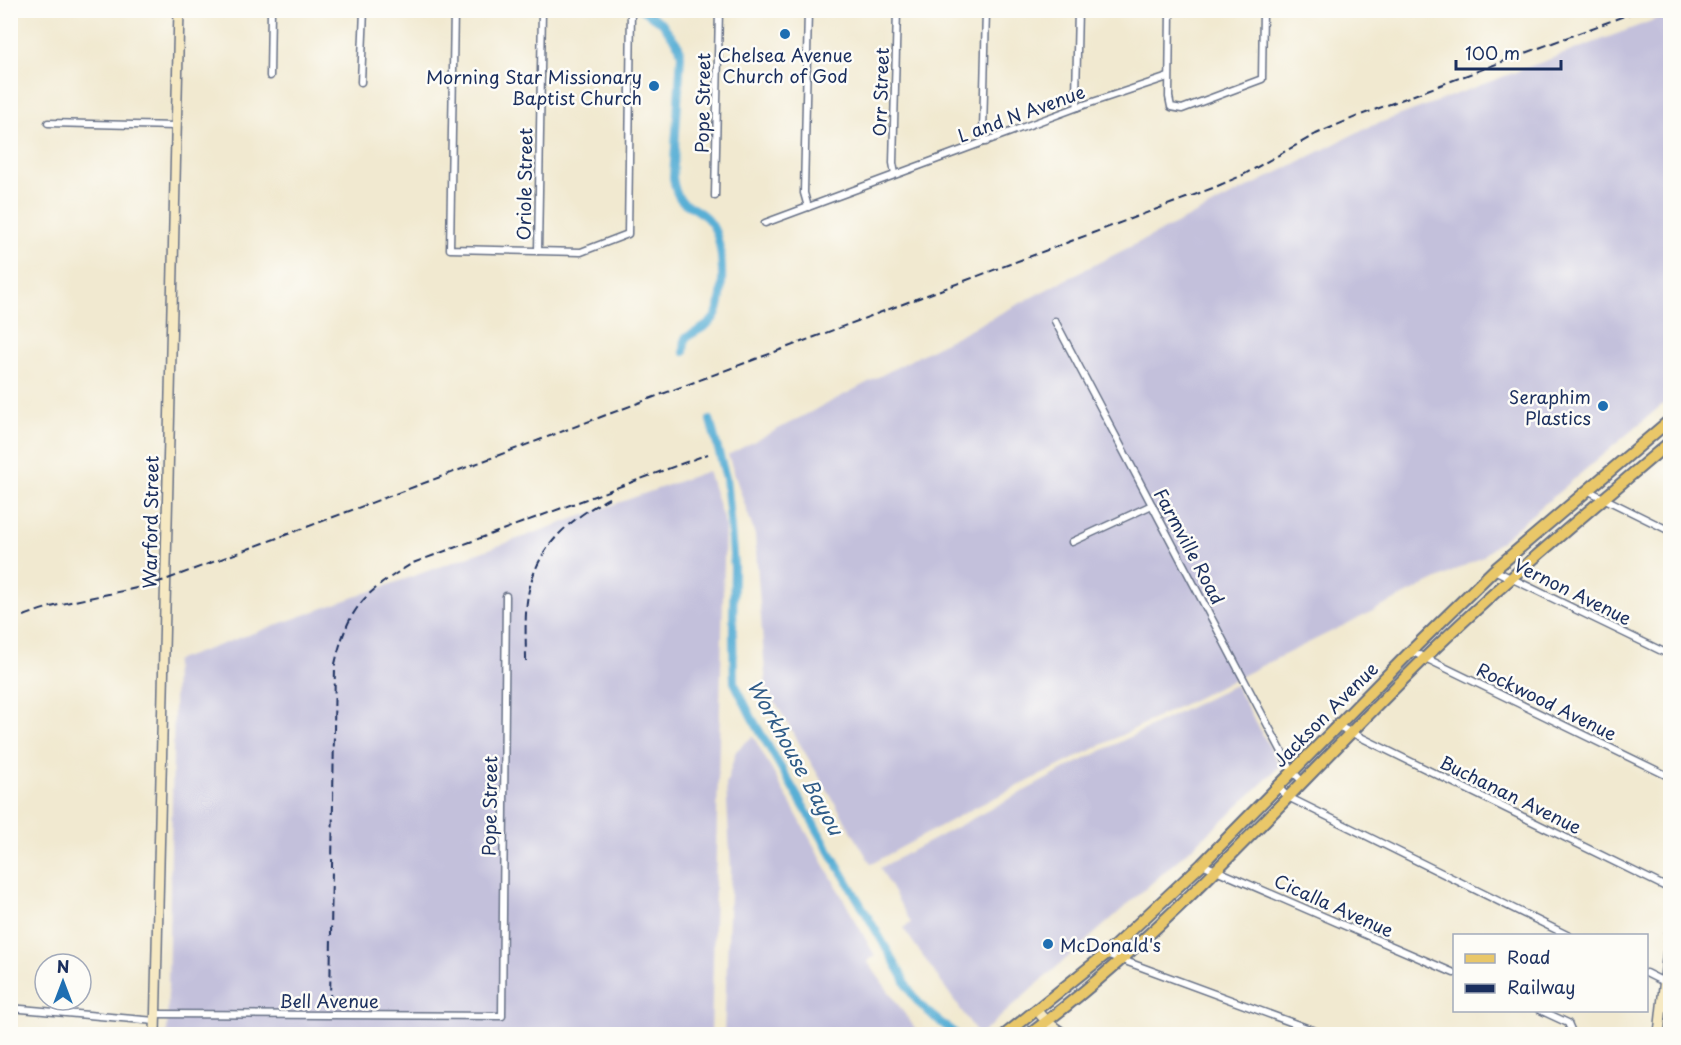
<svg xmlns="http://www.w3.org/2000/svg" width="1681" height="1045" font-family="'Playpen Sans',sans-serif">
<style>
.industrial{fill:#c3c0db}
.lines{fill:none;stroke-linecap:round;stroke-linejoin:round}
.canal{stroke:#58afd5;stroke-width:8}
.minor-casing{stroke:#667086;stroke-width:9}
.tertiary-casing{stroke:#667086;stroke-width:10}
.secondary-casing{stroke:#667086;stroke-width:12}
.primary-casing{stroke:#667086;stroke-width:14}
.minor{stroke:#fff;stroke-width:6}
.tertiary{stroke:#fff;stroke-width:8}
.secondary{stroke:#f6e9c3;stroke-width:9}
.primary{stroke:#e9c769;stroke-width:10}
.rail{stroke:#1b2f5e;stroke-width:2;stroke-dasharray:9 4.5;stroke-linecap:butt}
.poi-dot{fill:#1f6fb2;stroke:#fdfcf7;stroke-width:2}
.labels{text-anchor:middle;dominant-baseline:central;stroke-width:5;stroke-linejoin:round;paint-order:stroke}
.poi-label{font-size:18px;fill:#1b2f5e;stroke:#fdfcf7;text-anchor:end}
.street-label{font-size:18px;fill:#1b2f5e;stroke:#fdfcf7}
.water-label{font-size:20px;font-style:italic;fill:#305c88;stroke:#fdfcf7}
</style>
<rect width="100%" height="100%" fill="#fdfcf7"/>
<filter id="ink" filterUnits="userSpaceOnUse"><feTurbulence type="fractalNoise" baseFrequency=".0167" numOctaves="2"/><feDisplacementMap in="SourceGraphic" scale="12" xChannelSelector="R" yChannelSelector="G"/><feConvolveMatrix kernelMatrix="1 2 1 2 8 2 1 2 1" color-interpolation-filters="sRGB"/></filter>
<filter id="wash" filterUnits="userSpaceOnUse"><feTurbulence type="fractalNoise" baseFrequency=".008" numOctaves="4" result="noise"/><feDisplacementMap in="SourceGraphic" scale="24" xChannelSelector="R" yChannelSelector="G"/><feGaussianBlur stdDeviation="1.35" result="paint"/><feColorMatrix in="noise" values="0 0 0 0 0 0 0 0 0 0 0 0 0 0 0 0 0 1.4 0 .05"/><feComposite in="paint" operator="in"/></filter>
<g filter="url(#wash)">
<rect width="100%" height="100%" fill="#f1e9d0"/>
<g class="industrial">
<polygon points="1670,14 1670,398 1482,557 974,808 871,864 766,687 755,535 728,455 1082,271 1366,128"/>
<polygon points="708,471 725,525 711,1034 167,1034 175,661"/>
<polygon points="1235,685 1280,766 1231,813 981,1034 978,1034 903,928 911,923 880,868 1069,767"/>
<polygon points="753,736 875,956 867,961 919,1034 724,1034 731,870 726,785 736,751"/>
</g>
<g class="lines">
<g class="canal">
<path d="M642,10L662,23L679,46L681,55L673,178C678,213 693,200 710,222C724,239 725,292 717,312C712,326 696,331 685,338L684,352"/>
<path d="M710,420L726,478L731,529L734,567L733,632L734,682L752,718L903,977C914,1005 933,1016 956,1034"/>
</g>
</g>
</g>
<g filter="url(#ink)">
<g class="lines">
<defs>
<g id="minor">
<polyline points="454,10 450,249 581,252 628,234 631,10"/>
<polyline points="986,10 983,132 986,142"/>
<polyline points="1078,10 1076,95 1078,107"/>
<polyline points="1170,10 1169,97 1171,107 1182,109 1262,79 1263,10"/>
<polyline points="270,76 271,10"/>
<polyline points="361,82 364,10"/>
<polyline points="48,123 176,126"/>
<polyline points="895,174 893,163 897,10"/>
<polyline points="715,196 719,10"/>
<polyline points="808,207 804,193 808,10"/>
<polyline points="765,223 1078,107 1168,77"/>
<polyline points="538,251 542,10"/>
<polyline points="1055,321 1292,771 1303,782"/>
<polyline points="1589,491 1670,531"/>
<polyline points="1072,542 1152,505"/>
<polyline points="1494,570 1670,655"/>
<polyline points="1411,651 1670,777"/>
<polyline points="1338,726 1670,889"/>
<polyline points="1277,786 1288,797 1569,936"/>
<polyline points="1202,864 1454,973"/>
<polyline points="1106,954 1323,1034"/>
<polyline points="1646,973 1670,985"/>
<polyline points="10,1008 155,1021"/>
<polyline points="1540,1010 1568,1023 1571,1030 1570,1034"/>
<polyline points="155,1014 502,1016 506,596"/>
</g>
<polyline id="tertiary" points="1310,1034 1312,1030"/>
<g id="secondary">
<polyline points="1037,1011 1047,1022 1064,1034"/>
<polyline points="155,1034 179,10"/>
<polyline points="1659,1034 1670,931"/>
</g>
<g id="primary">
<polyline points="1006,1034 1106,954 1202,864 1411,651 1494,570 1670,420"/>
<path d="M1030,1034C1176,925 1296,784 1426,657C1504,581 1588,512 1670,442"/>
</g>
</defs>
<use href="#minor" class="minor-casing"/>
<use href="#tertiary" class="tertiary-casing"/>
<use href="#secondary" class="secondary-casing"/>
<use href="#primary" class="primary-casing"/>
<use href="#minor" class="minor"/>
<use href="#tertiary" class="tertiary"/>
<use href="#secondary" class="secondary"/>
<use href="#primary" class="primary"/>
<g class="rail">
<path d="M24,616C69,598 119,595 165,580L1213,188L1243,175L1316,134L1358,116L1640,10"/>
<path d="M526,661C526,638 524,612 529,590C539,545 570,519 609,498"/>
<path d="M330,1003L335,664C348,607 365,592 413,563L708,454"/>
</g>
</g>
</g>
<g class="poi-dot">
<circle cx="785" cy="34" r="6"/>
<circle cx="654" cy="86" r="6"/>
<circle cx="1603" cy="406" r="6"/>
<circle cx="1048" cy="944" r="6"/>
</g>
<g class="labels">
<g class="poi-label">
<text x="785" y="54" text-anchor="middle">Chelsea Avenue<tspan x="785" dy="21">Church of God</tspan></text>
<text x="642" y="76">Morning Star Missionary<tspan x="642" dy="21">Baptist Church</tspan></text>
<text x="1591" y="396">Seraphim<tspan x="1591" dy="21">Plastics</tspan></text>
<text x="1060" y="944" text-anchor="start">McDonald's</text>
</g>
<g class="street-label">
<text transform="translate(880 92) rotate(-88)">Orr Street</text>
<text transform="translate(702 103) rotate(-89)">Pope Street</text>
<text transform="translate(1021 113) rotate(-20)">L and N Avenue</text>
<text transform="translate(524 184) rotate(-89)">Oriole Street</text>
<text transform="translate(150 522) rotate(-89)">Warford Street</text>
<text transform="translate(1190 546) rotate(62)">Farmville Road</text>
<text transform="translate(1573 591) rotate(26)">Vernon Avenue</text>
<text transform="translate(1547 701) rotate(26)">Rockwood Avenue</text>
<text transform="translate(1325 714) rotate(-45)">Jackson Avenue</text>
<text transform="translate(1511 794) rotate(26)">Buchanan Avenue</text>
<text transform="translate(489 806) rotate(-89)">Pope Street</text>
<text transform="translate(1334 905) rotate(24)">Cicalla Avenue</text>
<text x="329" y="1000">Bell Avenue</text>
</g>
<g class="water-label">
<text transform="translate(796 757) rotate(61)">Workhouse Bayou</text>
</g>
</g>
<rect width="1681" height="1045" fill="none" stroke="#fdfcf7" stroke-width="36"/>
<rect x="1453" y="934" width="195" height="78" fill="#fdfcf7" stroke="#a3aaba" stroke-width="1.5"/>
<rect x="1465" y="954" width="30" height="9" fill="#e9c769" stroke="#a3aaba" stroke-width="1.5"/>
<text x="1507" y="964" font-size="18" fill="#1b2f5e">Road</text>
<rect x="1465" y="984" width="30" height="9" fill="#1b2f5e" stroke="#a3aaba" stroke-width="1.5"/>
<text x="1507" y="994" font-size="18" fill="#1b2f5e">Railway</text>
<g transform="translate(63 982)"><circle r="28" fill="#fdfcf7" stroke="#a3aaba" stroke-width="1.5"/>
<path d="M0-4.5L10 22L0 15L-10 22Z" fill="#1f6fb2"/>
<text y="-9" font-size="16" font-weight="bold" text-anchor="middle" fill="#1b2f5e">N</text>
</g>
<path d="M1456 60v9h105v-9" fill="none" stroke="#1b2f5e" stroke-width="3"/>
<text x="1465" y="60" font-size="18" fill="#1b2f5e" stroke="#fdfcf7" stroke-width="4.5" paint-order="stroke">100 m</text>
</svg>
